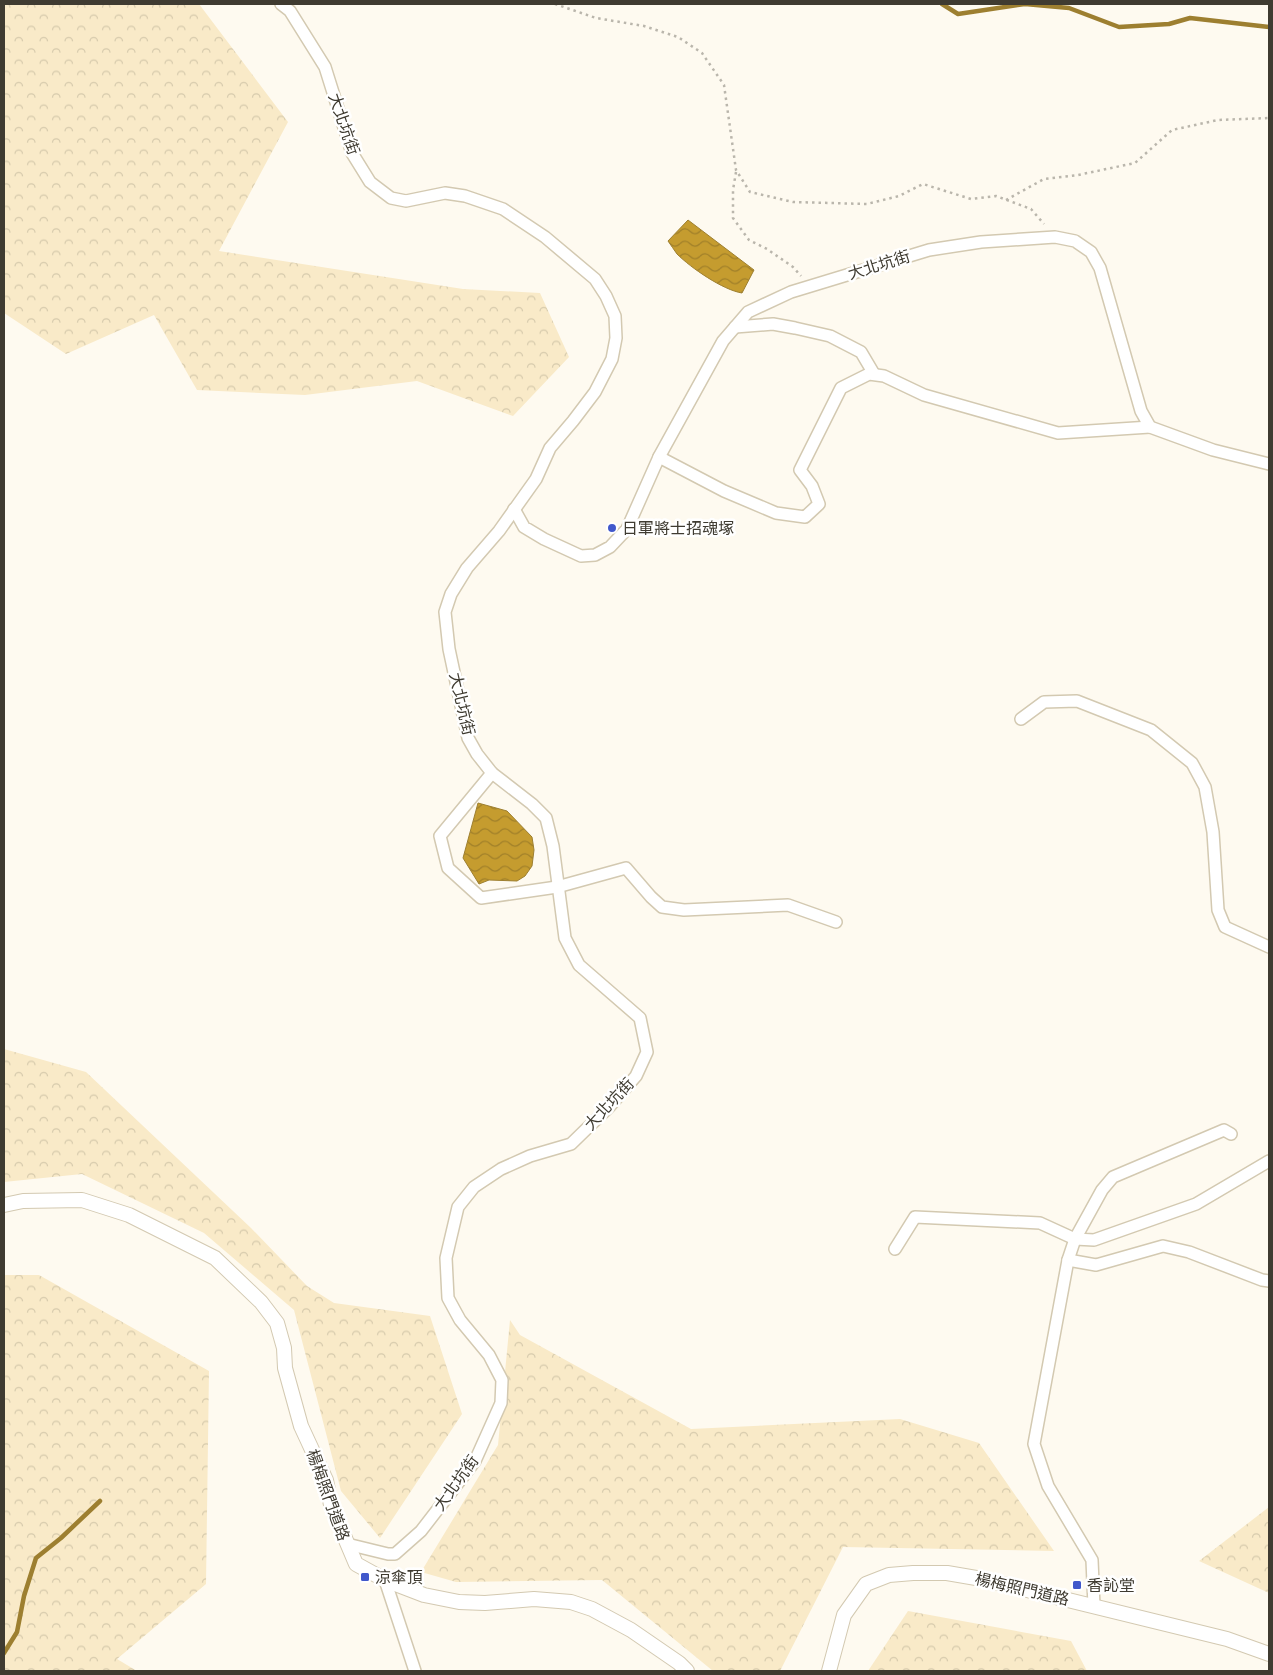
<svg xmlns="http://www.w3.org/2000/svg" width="1273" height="1675" font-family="Arial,'Noto Sans TC',sans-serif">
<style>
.forest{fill:url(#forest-crowns)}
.water{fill:url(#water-waves);stroke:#9d7f30}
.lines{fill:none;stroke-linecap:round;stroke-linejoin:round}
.stream{stroke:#9d7f30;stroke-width:4.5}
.minor-casing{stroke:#d3c9b1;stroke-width:14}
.tertiary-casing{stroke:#d3c9b1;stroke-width:16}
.path{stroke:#bab6ac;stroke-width:2.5;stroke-dasharray:2.5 4;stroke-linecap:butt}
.minor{stroke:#fff;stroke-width:11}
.tertiary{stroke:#fff;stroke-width:14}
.poi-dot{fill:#4158cb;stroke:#fff;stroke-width:2}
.labels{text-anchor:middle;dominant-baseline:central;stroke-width:5;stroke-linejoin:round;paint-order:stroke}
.street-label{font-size:16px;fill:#3f3b31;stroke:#fff}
.poi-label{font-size:16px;fill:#3f3b31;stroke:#fff;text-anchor:start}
</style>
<defs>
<pattern id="forest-crowns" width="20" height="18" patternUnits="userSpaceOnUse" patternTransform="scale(1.25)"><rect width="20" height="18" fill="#f9eac8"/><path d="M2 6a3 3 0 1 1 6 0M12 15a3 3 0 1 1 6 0" fill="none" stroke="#d6caac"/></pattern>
<pattern id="water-waves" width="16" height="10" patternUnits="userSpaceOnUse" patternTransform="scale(1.25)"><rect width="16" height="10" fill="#c59c2f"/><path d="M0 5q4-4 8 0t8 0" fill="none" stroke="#a18029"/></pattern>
</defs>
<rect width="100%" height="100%" fill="#fefaf0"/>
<g class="forest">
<polygon points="4,4 199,4 288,122 219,251 463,289 540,293 569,357 513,416 417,381 305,395 197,390 154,315 66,354 4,313"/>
<polygon points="4,1049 86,1072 251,1228 307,1286 334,1303 430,1316 462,1414 380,1538 341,1491 294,1310 204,1233 82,1174 4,1182"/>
<polygon points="4,1275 39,1275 209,1371 206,1584 117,1659 137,1671 4,1671"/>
<polygon points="510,1320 520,1335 691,1429 900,1419 979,1443 1054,1551 843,1547 780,1671 713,1671 602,1580 456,1582 421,1572 498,1445"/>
<polygon points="1269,1507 1269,1593 1199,1561"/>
<polygon points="908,1611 1071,1641 1087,1671 868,1671"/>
</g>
<g class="water">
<path d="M688,220L754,270L742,293C723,290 691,268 677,254C674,250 671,245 668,241Z"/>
<polygon points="478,803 507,811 532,837 534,850 532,866 525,876 517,881 489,880 479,884 463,858"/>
</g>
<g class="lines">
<g class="stream">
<polyline points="942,4 958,14 1025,4 1069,8 1119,27 1169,24 1190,18 1269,27"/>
<polyline points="4,1653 17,1632 24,1596 36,1558 61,1538 100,1501"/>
</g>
<defs>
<g id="minor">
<polyline points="281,4 290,11 325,67 352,153 370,182 391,198 406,201 445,193 465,196 503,209 545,237 595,279 606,296 615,316 616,338 612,359 595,392 573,421 550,448 536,479 499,531 467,568 451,594 445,612 449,649 468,738 477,754 492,773 532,804 546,818 553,846 565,938 579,965 640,1018 647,1052 636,1076 610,1106 571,1144 530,1156 501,1169 474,1187 458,1207 446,1258 448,1298 460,1320 489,1355 502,1380 501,1403 475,1461 421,1531 395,1554 388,1554 347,1544"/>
<polyline points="735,327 773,324 795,328 830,336 861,352 874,374"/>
<polyline points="659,457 724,491 776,513 805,517 819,504 812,486 800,470 841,388 869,374 884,376 924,395 1058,433 1150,427"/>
<polyline points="514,509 524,527 544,539 581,556 595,555 610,547 627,529 659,457 723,341 748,312 791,292 929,250 981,242 1055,237 1075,241 1091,252 1100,268 1141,411 1150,427 1213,450 1269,464"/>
<polyline points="1021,719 1044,702 1077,701 1151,730 1192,763 1205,787 1213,832 1218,910 1225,927 1269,947"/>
<polyline points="492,773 440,836 448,868 481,898 557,887 626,868 651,897 662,907 684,910 788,905 836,922"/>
<polyline points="1231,1134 1224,1130 1113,1177 1102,1190 1075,1239 1094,1240 1196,1204 1269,1161"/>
<polyline points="895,1249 915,1217 1040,1223 1075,1239 1068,1260 1034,1444 1048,1486 1092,1560 1094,1606"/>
<polyline points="1068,1260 1096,1265 1163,1246 1189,1252 1262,1280 1269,1281"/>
<polyline points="385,1580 415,1671"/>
</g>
<g id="tertiary">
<polyline points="4,1205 23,1201 82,1200 129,1215 215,1258 261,1302 277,1323 284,1348 285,1368 301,1426 326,1480 331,1505 356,1564 385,1580 424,1595 459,1602 485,1603 534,1599 571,1602 592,1609 631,1630 679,1663 687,1671"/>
<polyline points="829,1671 844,1615 866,1584 889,1575 913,1573 947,1573 982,1579 1227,1639 1269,1654"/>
</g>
</defs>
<use href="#minor" class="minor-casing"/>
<use href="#tertiary" class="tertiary-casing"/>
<g class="path">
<polyline points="555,4 596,18 644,26 678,37 702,53 724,85 736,170 750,192 793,202 867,204 899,196 923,184 971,199 996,196 1031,209 1044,224"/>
<polyline points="736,172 733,190 733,218 749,240 767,249 793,267 801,276"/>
<polyline points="1006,200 1044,179 1078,175 1135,163 1172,130 1218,120 1269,118"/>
</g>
<use href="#minor" class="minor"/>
<use href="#tertiary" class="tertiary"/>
</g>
<g class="poi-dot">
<circle cx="612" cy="528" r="5"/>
<rect x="360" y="1572" width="10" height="10" rx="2.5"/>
<rect x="1072" y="1580" width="10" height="10" rx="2.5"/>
</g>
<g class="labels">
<g class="street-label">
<text transform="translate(344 124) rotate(71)">大北坑街</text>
<text transform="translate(879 265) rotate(-17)">大北坑街</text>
<text transform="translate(462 704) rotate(77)">大北坑街</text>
<text transform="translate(609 1104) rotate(-47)">大北坑街</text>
<text transform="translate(456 1483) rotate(-54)">大北坑街</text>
<text transform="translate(328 1495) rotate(70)">楊梅照門道路</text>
<text transform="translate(1022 1589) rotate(13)">楊梅照門道路</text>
</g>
<g class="poi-label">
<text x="622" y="528">日軍將士招魂塚</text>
<text x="375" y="1577">涼傘頂</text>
<text x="1087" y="1585">香訫堂</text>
</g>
</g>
<rect width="1273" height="1675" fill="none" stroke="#3f3b31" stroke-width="10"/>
</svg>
